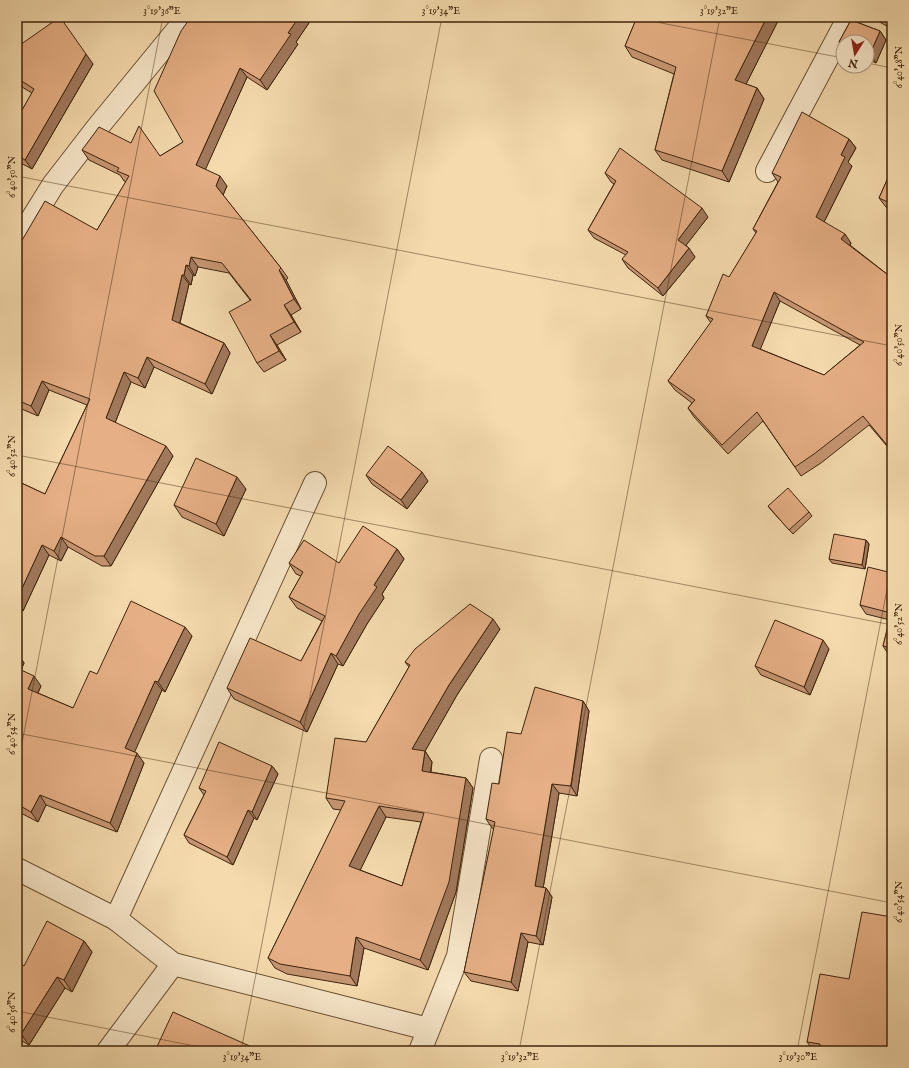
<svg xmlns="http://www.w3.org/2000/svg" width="909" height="1068" font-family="'IM FELL English',serif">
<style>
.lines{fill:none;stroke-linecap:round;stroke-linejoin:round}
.minor-casing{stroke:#6c5234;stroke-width:24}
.minor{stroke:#f8e7ca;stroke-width:22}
.wall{fill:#c69672;stroke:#3f240c;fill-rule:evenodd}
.shaded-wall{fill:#a17a5d;stroke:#3f240c}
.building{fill:#e6af85;stroke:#3f240c;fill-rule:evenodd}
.ticks{fill:none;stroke:#3f240c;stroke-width:1;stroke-opacity:0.45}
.neatline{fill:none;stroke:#3f240c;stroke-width:1.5}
.ticks-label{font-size:10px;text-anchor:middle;fill:#3f240c}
</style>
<rect width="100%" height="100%" fill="#f4daad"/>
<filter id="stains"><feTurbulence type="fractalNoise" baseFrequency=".005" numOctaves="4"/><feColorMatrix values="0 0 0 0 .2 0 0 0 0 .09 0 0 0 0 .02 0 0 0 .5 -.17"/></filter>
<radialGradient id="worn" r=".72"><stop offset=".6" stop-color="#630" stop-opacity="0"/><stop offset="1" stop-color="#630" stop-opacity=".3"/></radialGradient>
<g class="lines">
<defs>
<g id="minor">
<polyline points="767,171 849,17"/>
<polyline points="17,243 53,185 97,128 188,17"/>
<polyline points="17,869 116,919 173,964 428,1029"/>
<polyline points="116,919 315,483"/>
<polyline points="108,1051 173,964"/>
<polyline points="420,1051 458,956 491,759"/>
</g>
</defs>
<use href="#minor" class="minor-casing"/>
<use href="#minor" class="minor"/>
</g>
<g class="wall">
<polygon points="191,17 313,17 296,42 298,44 267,90 247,77 205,169 227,186 223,195 281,268 288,278 286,280 301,309 291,315 301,332 277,345 286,360 264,372 257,363 250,300 229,273 198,267 195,276 193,275 191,285 189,284 180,323 224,343 230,353 212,394 154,367 145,388 131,382 115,423 173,456 111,566 102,566 68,547 61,561 49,555 23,611 17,608 17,481 45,494 87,405 49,390 38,416 17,407 17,243 21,242 97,230 126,182 124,181 120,175 89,160 82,150 131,143 160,156 183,142"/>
<polygon points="626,17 780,17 746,84 757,88 764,99 729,182 662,160 655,150 674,74 632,57 625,46 635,22"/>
<polygon points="874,17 892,17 892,29 876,20"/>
<polygon points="851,20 880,31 886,40 876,63 867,59 867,42 843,42 843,48 839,42"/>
<polygon points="17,47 93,64 32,169 17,161 17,119 32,93 17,84"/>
<path d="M849,139L856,148L848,162L852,166L824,222L851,243L850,245L892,278V452L869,425L821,463L801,476L763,421L728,454L694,417L688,408L692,403L675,390L668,381L711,323L706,316L756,233L753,229L778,182L772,173ZM780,301L860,345L824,375L760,349Z"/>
<polygon points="892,169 892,210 886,207 879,198"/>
<polygon points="605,173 708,217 686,245 695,257 663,296 628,268 622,259 626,255 594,238 588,230 614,184 611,182"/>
<polygon points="366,475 428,481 407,509 372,484"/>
<polygon points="246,489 224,536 182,517 174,505"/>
<polygon points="768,506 809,512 812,516 793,534 771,510"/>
<polygon points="866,540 869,544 865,569 832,563 829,559"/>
<polygon points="397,549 404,559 382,594 384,598 367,624 343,666 338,664 307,732 234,699 227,688 301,661 322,621 297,608 289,597 301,576 296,574 289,563 339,563"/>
<polygon points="892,573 892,655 889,655 883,646 890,620 866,614 860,605"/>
<path d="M500,629L457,695L425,751L432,762L431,772L466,778L473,788L456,892L428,970L364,948L357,986L287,974L275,968L268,958L341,810L333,809L326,798L366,742L409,667L405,662ZM386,817L421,822L402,886L360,870Z"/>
<polygon points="192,636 165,692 162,690 134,752 144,763 117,832 46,805 38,822 17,811 17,653 24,663 21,670 41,686 38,693 73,708 97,674"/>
<polygon points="829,649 810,695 761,675 755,666"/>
<polygon points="583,701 589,711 577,796 559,793 543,888 546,888 552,897 543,945 528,942 518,991 471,981 464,972 494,829 492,828 486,819 521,734"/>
<polygon points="272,766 278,774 257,820 254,818 233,865 189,843 184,835 204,795 199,788"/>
<polygon points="84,941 92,952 72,992 65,988 29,1045 17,1038 17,961 24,966"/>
<polygon points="849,979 892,1051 814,1051 807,1042"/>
</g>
<g class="shaded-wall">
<polygon points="113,17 120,17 117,22"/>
<polygon points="299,17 313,17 296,42 298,44 267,90 260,80 288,33"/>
<polygon points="767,17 780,17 743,90 735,80"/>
<polygon points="880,31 886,40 876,63 870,54"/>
<polygon points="86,54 93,64 32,169 25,160"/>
<polygon points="240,68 247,77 203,175 196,165"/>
<polygon points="757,88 764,99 729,182 722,171"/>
<polygon points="849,139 856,148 848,162 852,166 822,226 816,217 841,155"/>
<polygon points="220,176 227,186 223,195 216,186"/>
<polygon points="702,208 708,217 684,248 678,240"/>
<polygon points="845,234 851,243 848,248 841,239"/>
<polygon points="689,248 695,257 663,296 658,288"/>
<polygon points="191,257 198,267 195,276 189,266"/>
<polygon points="186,265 193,275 191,285 184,275"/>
<polygon points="279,270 286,280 301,309 294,299"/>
<polygon points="182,275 189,284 178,330 172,320"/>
<polygon points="774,292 780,301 758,355 752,346"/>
<polygon points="284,305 291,315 301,332 294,322"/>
<polygon points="270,335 277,345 286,360 279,351"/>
<polygon points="224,343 230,353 212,394 205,384"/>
<polygon points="147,357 154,367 145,388 138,378"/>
<polygon points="124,372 131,382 113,428 106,418"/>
<polygon points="42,381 49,390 38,416 31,406"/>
<polygon points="166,446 173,456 111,566 104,556"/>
<polygon points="422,472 428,481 407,509 401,500"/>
<polygon points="237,477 246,489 224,536 216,524"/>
<polygon points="61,537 68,547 61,561 54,551"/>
<polygon points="866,540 869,544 865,569 862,565"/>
<polygon points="42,545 49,555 23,611 17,603 17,599"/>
<polygon points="397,549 404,559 382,594 384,598 367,624 343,666 336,656 374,585"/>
<polygon points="493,619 500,629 457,695 420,760 412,749 449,685"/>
<polygon points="185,627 192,636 165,692 158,682"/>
<polygon points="823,640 829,649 810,695 804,687"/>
<polygon points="18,653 24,663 19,675 17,672 17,654"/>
<polygon points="331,653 338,664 307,732 300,722"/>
<polygon points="34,676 41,686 35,698 28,689"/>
<polygon points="155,681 162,690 132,758 125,748"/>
<polygon points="583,701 589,711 577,796 571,786"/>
<polygon points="425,751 432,762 429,781 422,771"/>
<polygon points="137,753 144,763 117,832 110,823"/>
<polygon points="272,766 278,774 257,820 252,812"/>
<polygon points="466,778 473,788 456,892 428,970 420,960"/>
<polygon points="552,784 559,793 542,895 535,886"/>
<polygon points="40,795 46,805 38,822 31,812"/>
<polygon points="379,806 386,817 357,877 349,866"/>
<polygon points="248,810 254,818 233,865 227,857"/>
<polygon points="546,888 552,897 543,945 536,936"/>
<polygon points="521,933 528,942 518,991 511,982"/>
<polygon points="356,937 364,948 357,986 350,976"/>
<polygon points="84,941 92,952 72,992 64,980"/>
<polygon points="57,977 65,988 29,1045 21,1034"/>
<polygon points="252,1047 255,1051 250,1051"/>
</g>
<g class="building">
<polygon points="60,17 86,54 25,160 17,155 17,119 34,89 17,78 17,47"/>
<polygon points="191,17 299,17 288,33 291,34 260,80 240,68 196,165 220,176 216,186 281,268 279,270 294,299 284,305 294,322 270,335 279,351 257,363 229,312 251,300 222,263 191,257 189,266 186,265 184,275 182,275 172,320 224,343 205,384 147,357 138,378 124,372 106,418 166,446 104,556 95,556 61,537 54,551 42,545 17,599 17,481 45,494 90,399 42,381 31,406 17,400 17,243 19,241 21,242 45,201 97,230 129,176 117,171 119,168 82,150 99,127 131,143 139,126 160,156 183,142 154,91 181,31"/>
<polygon points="637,17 767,17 735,80 757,88 722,171 655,150 676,67 625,46"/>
<polygon points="881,17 892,17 892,24"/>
<polygon points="851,20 880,31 870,54 867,53 867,42 843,42 843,44 839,42"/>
<path d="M802,112L849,139L841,155L845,157L816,217L845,234L841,239L892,278V451L863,416L814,454L795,467L757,412L722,445L688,408L695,400L668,381L713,319L706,316L723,274L729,277L757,231L753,229L781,177L772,173ZM774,292L864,342L824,375L752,346Z"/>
<polygon points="620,148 702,208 678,240 689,248 658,288 622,259 628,252 588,230 616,181 605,173"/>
<polygon points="892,169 892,204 879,198"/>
<polygon points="388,446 422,472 401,500 366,475"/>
<polygon points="196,458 237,477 216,524 174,505"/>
<polygon points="788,488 809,512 789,530 768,506"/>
<polygon points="363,526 397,549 374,585 377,587 359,614 336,656 331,653 300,722 227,688 250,638 301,661 325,616 289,597 303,572 289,563 304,540 339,563"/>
<polygon points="834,534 866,540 862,565 829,559"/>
<polygon points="868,567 892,573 892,648 883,646 891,613 860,605"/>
<polygon points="131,601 185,627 158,682 155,681 125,748 137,753 110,823 40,795 31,812 17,804 17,668 34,676 28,689 73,708 90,671 97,674"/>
<path d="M470,604L493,619L449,685L412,749L425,751L422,771L466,778L449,882L420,960L356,937L350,976L280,964L268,958L345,801L326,798L335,738L366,742L410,665L405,662L415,649ZM379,806L424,813L402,886L349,866Z"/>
<polygon points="775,620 823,640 804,687 755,666"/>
<polygon points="535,687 583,701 571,786 552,784 535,886 546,888 536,936 521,933 511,982 464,972 495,822 486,819 492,783 499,784 507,732 521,734"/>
<polygon points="219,742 272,766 252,812 248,810 227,857 184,835 206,791 199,788"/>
<polygon points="862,912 892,917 892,1051 819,1051 820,1044 807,1042 820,974 849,979"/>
<polygon points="47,921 84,941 64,980 57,977 21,1034 17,1031 17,961 24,966"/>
<polygon points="173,1012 252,1047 250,1051 155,1051"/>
</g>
<path class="ticks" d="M630,17L843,58M867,63L892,68M17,176L892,346M17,455L892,625M17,733L892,903M17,769L163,17M17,1011L220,1051M241,1051L442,17M519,1051L720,17M797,1051L892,564"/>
<rect width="909" height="1068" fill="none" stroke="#f4daad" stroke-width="44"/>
<g transform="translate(855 54) rotate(191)"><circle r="19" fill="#f8e7ca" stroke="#ae997e"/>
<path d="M0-3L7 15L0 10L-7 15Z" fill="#8f2418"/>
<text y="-6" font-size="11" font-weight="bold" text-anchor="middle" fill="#3f240c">N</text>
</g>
<rect x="22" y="22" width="865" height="1024" class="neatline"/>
<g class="ticks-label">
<text x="162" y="14">3°19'36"E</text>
<text x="441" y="14">3°19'34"E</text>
<text x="719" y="14">3°19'32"E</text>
<text transform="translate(898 67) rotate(-90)" y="4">6°40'48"N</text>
<text transform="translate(11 177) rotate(-90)" y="4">6°40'50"N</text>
<text transform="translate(898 345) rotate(-90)" y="4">6°40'50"N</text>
<text transform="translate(11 456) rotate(-90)" y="4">6°40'52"N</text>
<text transform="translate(898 624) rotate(-90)" y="4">6°40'52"N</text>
<text transform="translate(11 734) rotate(-90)" y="4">6°40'54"N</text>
<text transform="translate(898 902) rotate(-90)" y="4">6°40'54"N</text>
<text transform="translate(11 1012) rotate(-90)" y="4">6°40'56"N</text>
<text x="242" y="1060">3°19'34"E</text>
<text x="520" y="1060">3°19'32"E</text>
<text x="798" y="1060">3°19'30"E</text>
</g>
<rect width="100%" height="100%" filter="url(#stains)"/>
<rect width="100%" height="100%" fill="url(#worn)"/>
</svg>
